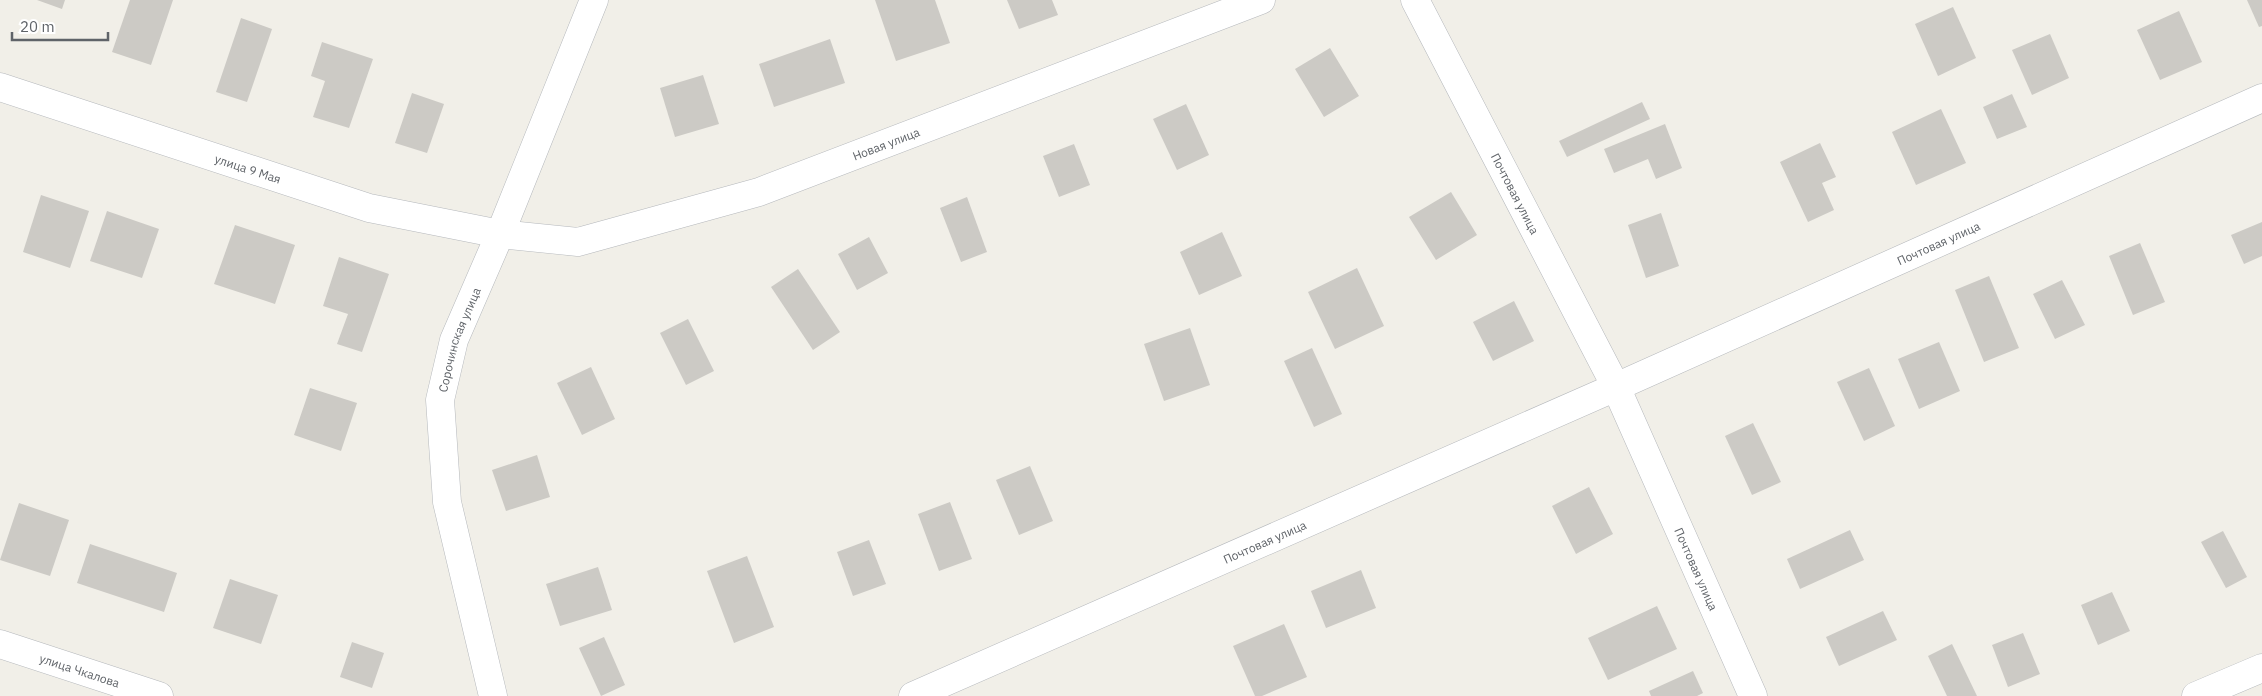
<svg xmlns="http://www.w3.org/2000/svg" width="2262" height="696" font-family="'IBM Plex Sans',sans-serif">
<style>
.building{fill:#cccac5}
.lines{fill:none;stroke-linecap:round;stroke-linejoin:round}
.minor-casing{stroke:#b5b8bc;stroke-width:29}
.minor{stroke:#fff;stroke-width:28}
.labels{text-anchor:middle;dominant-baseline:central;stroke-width:5;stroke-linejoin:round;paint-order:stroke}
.street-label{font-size:12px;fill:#5f6368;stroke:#fff}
</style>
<rect width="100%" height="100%" fill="#f1efe8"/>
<g class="building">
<polygon points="37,0 65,0 62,9"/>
<polygon points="130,0 173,0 151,65 112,52"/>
<polygon points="875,0 935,0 950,43 896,61"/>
<polygon points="1007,0 1052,0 1058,15 1019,29"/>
<polygon points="2247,0 2262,0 2262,26 2259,27"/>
<polygon points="1953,7 1976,58 1938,76 1915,24"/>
<polygon points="2179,11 2202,62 2160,80 2137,30"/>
<polygon points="241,18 272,29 247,102 216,92"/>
<polygon points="2050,34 2069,78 2032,95 2012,50"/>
<polygon points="830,39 845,83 774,107 759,64"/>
<polygon points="322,42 373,59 349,128 313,117 325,81 311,76"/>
<polygon points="1330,48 1359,96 1324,117 1295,69"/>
<polygon points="703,75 719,124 675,137 660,88"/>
<polygon points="412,93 444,104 427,153 395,143"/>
<polygon points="2012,94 2027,127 1997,139 1983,107"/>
<polygon points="1642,102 1650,119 1567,157 1559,141"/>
<polygon points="1186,104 1209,155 1177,170 1153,119"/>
<polygon points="1941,109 1966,163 1916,185 1892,132"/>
<polygon points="1665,124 1682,168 1656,179 1648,159 1614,173 1604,149"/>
<polygon points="1820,143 1836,177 1822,183 1834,210 1808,222 1780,162"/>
<polygon points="1074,144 1090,185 1059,197 1043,156"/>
<polygon points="1451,192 1477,235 1436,260 1409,217"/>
<polygon points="41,195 89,211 70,268 23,252"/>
<polygon points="967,197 987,252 961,262 940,208"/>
<polygon points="107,211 159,229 142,278 90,261"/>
<polygon points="1661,213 1679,266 1646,278 1628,225"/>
<polygon points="2262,222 2262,256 2244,264 2231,235"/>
<polygon points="235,225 295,245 275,304 214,284"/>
<polygon points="1222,232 1242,276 1199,295 1180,252"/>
<polygon points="869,237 888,273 857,290 838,254"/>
<polygon points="2140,243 2165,302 2133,315 2109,256"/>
<polygon points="339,257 389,274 362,352 337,344 348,314 323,306"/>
<polygon points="1357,268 1384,326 1335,349 1308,292"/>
<polygon points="798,269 840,332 813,350 771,287"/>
<polygon points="1989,276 2019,348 1984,362 1955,290"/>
<polygon points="2062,280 2085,325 2055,339 2033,294"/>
<polygon points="1514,301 1534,341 1493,361 1473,322"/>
<polygon points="688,319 714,371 686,385 660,333"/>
<polygon points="1190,328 1210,385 1164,401 1144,344"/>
<polygon points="1939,342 1960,391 1919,409 1898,359"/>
<polygon points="1312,348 1342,414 1314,427 1284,361"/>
<polygon points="591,367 615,419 582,435 557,383"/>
<polygon points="1869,368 1895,426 1864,441 1837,382"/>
<polygon points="310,388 357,403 341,451 294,435"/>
<polygon points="1753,423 1781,482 1752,495 1725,436"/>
<polygon points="537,455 550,497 506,511 492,470"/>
<polygon points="1030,466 1053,521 1019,535 996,480"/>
<polygon points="1589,487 1613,534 1576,554 1552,506"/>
<polygon points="950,502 972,559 939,571 918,514"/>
<polygon points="19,503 69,520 50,576 0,560"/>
<polygon points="1850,530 1864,560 1800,589 1787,559"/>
<polygon points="2223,531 2247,577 2226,588 2201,542"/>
<polygon points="869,540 886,584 853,596 837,552"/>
<polygon points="90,544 177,573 164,612 77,583"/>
<polygon points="747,556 774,627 734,643 707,571"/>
<polygon points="598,567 612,610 560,626 546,584"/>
<polygon points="1361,570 1376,608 1326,628 1311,591"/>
<polygon points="230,579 278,595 261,644 213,628"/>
<polygon points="2112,592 2130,631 2098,645 2081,605"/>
<polygon points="1657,606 1677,649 1608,680 1588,638"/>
<polygon points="1883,611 1897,640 1839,666 1826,637"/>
<polygon points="1284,624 1307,677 1262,696 1255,696 1233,646"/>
<polygon points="2023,633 2040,674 2008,687 1992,645"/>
<polygon points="604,637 625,685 601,696 579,648"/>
<polygon points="352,642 384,653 372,688 340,677"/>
<polygon points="1952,644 1977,696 1947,696 1928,656"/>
<polygon points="1693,671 1703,693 1697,696 1651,696 1649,691"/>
</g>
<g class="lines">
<defs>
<g id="minor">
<path id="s1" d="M1415,0L1616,387L1753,696"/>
<path id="s2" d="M0,87L369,208L500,234L578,242L759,192L1261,0"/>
<path id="s3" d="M0,644L159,696"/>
<path id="s4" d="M493,696L447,502L440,400L454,340L500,234L594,0"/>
<path id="s5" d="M913,696L1616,387L2262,98"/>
<polyline points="2196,696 2262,668"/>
</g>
</defs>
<use href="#minor" class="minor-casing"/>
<use href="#minor" class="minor"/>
</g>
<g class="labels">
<g class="street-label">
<text stroke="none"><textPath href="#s2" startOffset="924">Новая улица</textPath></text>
<text stroke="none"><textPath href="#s2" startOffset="261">улица 9 Мая</textPath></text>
<text stroke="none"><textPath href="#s1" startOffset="218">Почтовая улица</textPath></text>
<text stroke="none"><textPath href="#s5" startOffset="1121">Почтовая улица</textPath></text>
<text stroke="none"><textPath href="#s4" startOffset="365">Сорочинская улица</textPath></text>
<text stroke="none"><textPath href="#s5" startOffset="384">Почтовая улица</textPath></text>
<text stroke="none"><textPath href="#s1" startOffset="635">Почтовая улица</textPath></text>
<text stroke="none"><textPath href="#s3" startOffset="84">улица Чкалова</textPath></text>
</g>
</g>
<path d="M12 32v8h96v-8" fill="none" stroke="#5f6368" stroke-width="2.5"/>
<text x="20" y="32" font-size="15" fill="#5f6368" stroke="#ffffff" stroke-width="4" paint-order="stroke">20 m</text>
</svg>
